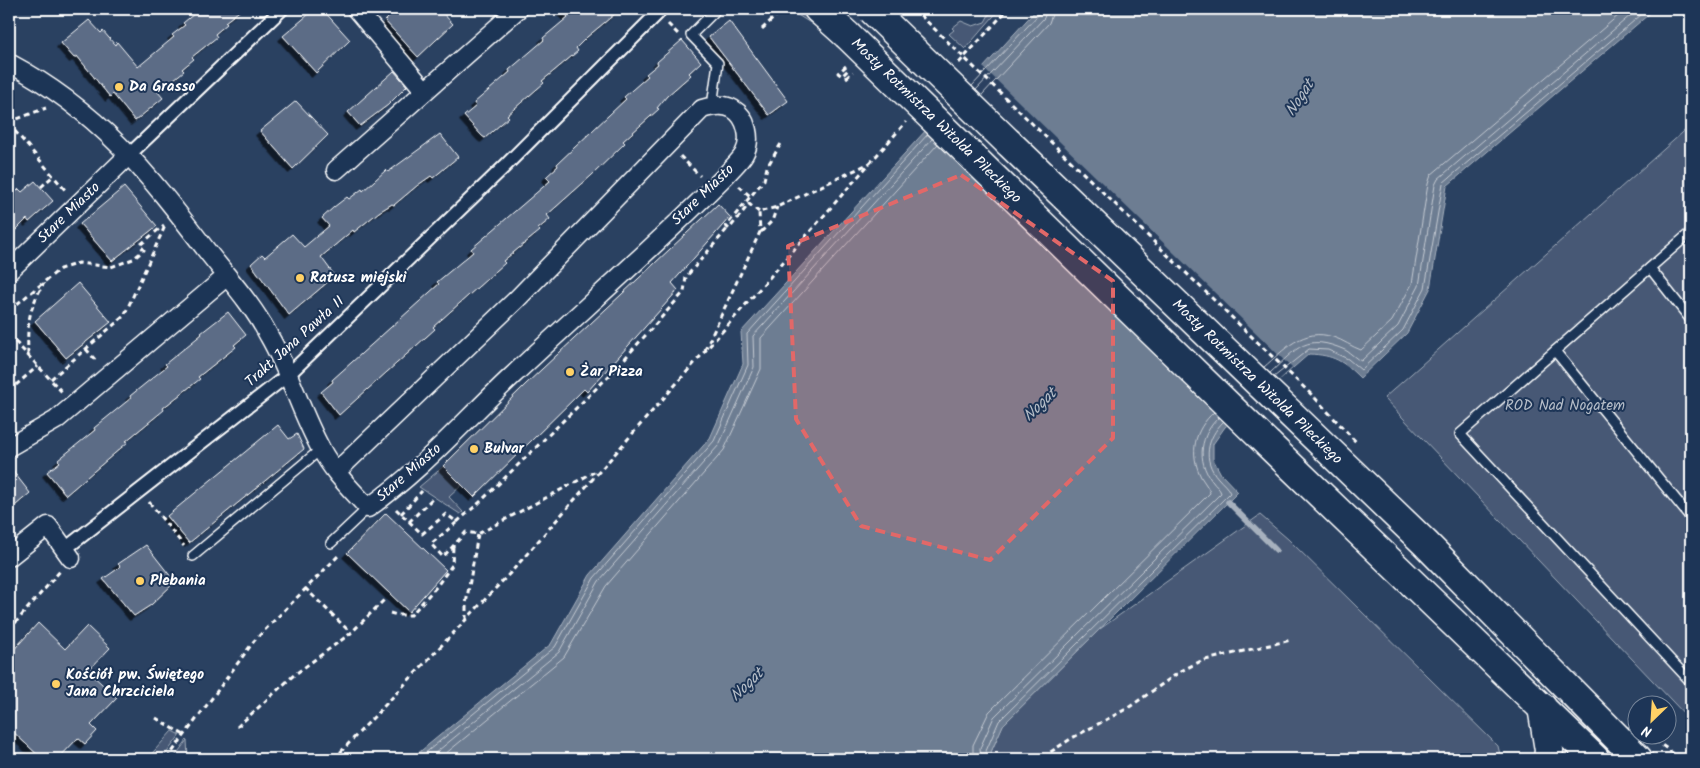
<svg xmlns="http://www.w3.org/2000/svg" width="1700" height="768" font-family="Kalam,sans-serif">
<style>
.green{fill:#465975;stroke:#a2acba}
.water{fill:#6d7d92;stroke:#a7b1be}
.pier{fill:#2a4161}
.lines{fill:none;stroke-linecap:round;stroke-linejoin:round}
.shore{stroke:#c5cbd3;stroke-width:1}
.stream{stroke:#a7b1be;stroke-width:5.5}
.building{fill:#5b6c86;stroke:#fff;filter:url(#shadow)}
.service-casing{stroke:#fff;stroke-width:12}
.pedestrian-casing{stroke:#fff;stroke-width:16}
.minor-casing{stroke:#fff;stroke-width:21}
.primary-casing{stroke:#fff;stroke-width:31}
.path{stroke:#fff;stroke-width:3;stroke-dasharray:5 4;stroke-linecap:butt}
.service{stroke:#1d3557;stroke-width:9}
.pedestrian{stroke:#1d3557;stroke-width:12}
.minor{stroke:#1d3557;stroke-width:18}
.primary{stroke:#1d3557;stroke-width:28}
.primary-bridge-casing{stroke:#fff;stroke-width:31;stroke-linecap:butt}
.path-bridge{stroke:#fff;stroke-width:3;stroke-dasharray:5 4;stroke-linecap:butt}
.primary-bridge{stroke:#1d3557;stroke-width:28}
.marked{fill:#e26868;fill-opacity:0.2;stroke:#e26868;stroke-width:4;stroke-dasharray:10 6;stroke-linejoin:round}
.poi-dot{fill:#ffd166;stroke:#1d3557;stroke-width:2}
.labels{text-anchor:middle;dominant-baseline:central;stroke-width:4;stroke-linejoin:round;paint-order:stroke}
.poi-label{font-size:15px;font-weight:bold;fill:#fff;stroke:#1d3557;text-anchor:start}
.street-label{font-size:15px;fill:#fff;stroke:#1d3557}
.park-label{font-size:15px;fill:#b5bdc8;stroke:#1d3557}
.water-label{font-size:16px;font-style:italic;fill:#b6bec8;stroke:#1d3557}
</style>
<defs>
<filter id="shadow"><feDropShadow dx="-4.5" dy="4.5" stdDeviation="0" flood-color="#0009"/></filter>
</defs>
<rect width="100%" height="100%" fill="#2a4161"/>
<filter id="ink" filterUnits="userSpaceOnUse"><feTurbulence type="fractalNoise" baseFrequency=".02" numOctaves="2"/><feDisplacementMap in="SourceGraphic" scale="10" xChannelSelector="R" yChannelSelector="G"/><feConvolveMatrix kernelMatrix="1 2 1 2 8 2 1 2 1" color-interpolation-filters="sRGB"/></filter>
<g filter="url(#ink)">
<g class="green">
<polygon points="788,9 803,9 828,34"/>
<polygon points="992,9 1000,9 965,49 949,34 954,30 952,28 961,21 973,26 985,22"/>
<polygon points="1691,125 1691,721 1384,398"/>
<polygon points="444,466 462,485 449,497 463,512 460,514 419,487"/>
<polygon points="1260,515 1288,539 1498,746 1501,759 992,759 991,752 1003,725 1100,629"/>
<polygon points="172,731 180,735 162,759 147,759"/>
<polygon points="187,740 188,759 173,759"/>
</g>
<path class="water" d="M1037,9H1655L1447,186L1430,289L1407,333L1360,378C1343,361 1334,355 1309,354L1225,427L1213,444V459L1221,474L1238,492L1003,725L991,752L992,759H411L551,644L590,575L710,438L743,364L741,332Z"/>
<polygon class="pier" points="981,65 1292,368 1228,427 922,129"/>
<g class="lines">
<g class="shore">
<polyline points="972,86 1039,14 1040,9"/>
<polyline points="976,90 1044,18 1047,9"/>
<polyline points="982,95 1049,23 1054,9"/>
<path d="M1264,367C1284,350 1303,327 1333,337C1343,340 1352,347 1361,350L1392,321L1412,284L1428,184L1431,175L1626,9"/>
<path d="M1270,373C1298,347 1306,333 1345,350C1351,353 1356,359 1361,361L1398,326L1419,286L1435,185L1438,179L1638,9"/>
<polyline points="1274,377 1309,349 1328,350 1348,359 1361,370 1403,330 1425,288 1443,183 1648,9"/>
<polyline points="418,759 555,647 594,578 714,441 748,365 747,334 928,134"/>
<polyline points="428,759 559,652 599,581 719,445 754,367 753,336 932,139"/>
<polyline points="439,759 564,657 606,586 724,450 761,369 761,338 938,144"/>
<path d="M973,759V745L989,712L1210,493C1209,488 1204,482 1201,477C1189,453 1194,430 1214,412"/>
<path d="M981,759L980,748L994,717L1221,493C1220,488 1215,486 1212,481C1196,460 1200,435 1219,417"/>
<path d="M987,759L986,751L999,721L1230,493C1228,487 1222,483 1218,478C1202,460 1207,438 1223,422"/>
</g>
<polyline class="stream" points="1228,502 1276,550"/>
</g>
<g class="building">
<polygon points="200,9 242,9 225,22 227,24 215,34 217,37 192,57 194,59 182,69 184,71 158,92 163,98 135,121 113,94 110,97 77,56 74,58 61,43 89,20 101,33 103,31 115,45 117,42 138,67 174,37 172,35 185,25 183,23"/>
<polygon points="315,9 322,9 350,40 316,73 283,36"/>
<polygon points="397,9 439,9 453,24 418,57 385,21"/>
<polygon points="560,9 621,9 587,37 576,48 578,51 542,81 544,83 507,115 509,117 485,138 482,136 464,116 476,106 474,103 510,72 509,70 544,40 543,38 568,17"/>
<polygon points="729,21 788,101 769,115 709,37"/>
<polygon points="682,40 701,62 689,73 691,75 667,96 657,108 659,109 623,141 625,143 591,176 547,215 550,219 538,229 540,231 503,261 505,263 433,327 435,329 339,415 321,392 333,382 332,380 439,284 437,282 473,252 471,249 550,181 546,177 558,166 557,164 626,99 624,97 648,76 646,74 658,64 657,62"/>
<polygon points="394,71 407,86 388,105 360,126 348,112"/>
<polygon points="296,101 328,135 293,169 260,131"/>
<polygon points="440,134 458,157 433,178 431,176 418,185 394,205 392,204 379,212 354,232 353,230 321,257 335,276 289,315 251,264 262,254 265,257 292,234 304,247 329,226 322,218 334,207 347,197 349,199 362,189 363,191 386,170 388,172"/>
<polygon points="35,181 53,201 29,222 27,219 9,237 9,198 19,189 22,192"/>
<polygon points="124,187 157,226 112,261 80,224"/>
<polygon points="718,204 730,217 672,283 678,290 587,392 584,389 474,497 443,466 526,384"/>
<polygon points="78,283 111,322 66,358 35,321"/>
<polygon points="228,312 246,335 234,345 236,347 198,377 200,379 163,408 164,410 126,441 128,442 66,495 47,472 60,462 58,460 95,430 94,428 131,398 130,396 167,366 165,364 202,334 201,333"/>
<polygon points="278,425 289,439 297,434 304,449 189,543 167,516"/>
<polygon points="9,466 30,493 9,511"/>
<polygon points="386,513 446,570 409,612 347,553"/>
<polygon points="146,545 175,582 151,605 134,616 103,579 116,570 120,566 118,564"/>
<polygon points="38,623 65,649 87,626 110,648 88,671 117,698 91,725 97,731 85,744 78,738 58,759 42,759 9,728 9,655"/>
</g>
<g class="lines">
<defs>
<g id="service">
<polyline points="712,106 718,63 691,35 714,12"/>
<polyline points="1691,232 1460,434 1691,682"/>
<polyline points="1650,268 1691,320"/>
<polyline points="1555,351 1691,518"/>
<polyline points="331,543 368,508"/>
<polyline points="193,556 321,449"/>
</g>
<g id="pedestrian">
<polyline points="130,154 282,9"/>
<polyline points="65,549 289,374 505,166 658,13"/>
</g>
<g id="minor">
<polyline points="356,9 425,91"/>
<path d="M9,63C99,111 147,172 207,251C228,278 253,305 269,336C290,372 301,413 321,449C333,472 351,489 368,508C422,470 464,421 511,377C582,310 657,245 726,175C732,168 740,161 744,154C752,140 747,117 733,109C723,103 711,106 702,109L517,299L336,472"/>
<polyline points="336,170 518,9"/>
<polyline points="9,271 130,154"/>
<polyline points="9,447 56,420 227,276"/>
<polyline points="9,557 48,526 71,558"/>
</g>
<g id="primary">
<polyline points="818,9 847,35"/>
<polyline points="1008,142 1425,543 1638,759"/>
<polyline points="1268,444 1595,759"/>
<polyline points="1542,707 1549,750 1548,759"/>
</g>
</defs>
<use href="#service" class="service-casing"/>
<use href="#pedestrian" class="pedestrian-casing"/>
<use href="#minor" class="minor-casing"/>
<use href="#primary" class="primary-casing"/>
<g class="path">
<polyline points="668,24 678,34"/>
<polyline points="762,29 783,9"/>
<polyline points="959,63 1008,9"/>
<polyline points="846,66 838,73 842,76 850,68"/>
<polyline points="846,78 853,72"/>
<polyline points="9,122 46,108"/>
<polyline points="9,124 66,191"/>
<polyline points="680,156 700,176"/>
<polyline points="739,186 750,196"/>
<polyline points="41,187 53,176"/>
<polyline points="759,212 749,204 729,229 726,226 764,180 767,167 782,142"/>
<polyline points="761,232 772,221 777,207"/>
<polyline points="17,304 60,269 79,263 111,267 133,259 144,250 140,245 164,225"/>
<polyline points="9,335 63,393"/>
<polyline points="86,349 97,362"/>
<polyline points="705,350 760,232 759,212 777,207 870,163"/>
<path d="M28,355C27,324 28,310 44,283"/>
<polyline points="51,379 124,316 165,226"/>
<polyline points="9,391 38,366"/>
<polyline points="1315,398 1358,444"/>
<polyline points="149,502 184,546"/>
<polyline points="396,509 422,534 446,514 457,522 431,544 443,557 466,532 478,534 598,470"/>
<polyline points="401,514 422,491"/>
<polyline points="409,522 432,499"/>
<polyline points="457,522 479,503 611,374 684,292 686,277 728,228"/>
<polyline points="305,588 351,633"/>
<polyline points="390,613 397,615 411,615 437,586 452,565 453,547"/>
<polyline points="466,620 466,604 478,534"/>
<polyline points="9,630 61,570"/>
<polyline points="156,718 184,735"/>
<polyline points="237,727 294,675 351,633 386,598"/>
<polyline points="1655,740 1674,754 1691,758"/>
<polyline points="9,751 16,759"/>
<polyline points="167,759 254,641 338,556"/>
<polyline points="334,759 512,571 906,122"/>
<polyline points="1045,759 1049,753 1072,738 1128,708 1181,671 1201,661 1291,640"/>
</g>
<use href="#service" class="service"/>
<use href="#pedestrian" class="pedestrian"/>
<use href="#minor" class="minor"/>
<use href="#primary" class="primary"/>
<defs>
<g id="primary-bridge">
<polyline points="872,10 1008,142"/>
<polyline points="847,35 1268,444"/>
</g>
</defs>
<use href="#primary-bridge" class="primary-bridge-casing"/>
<polyline class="path-bridge" points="914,9 1315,398"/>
<use href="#primary-bridge" class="primary-bridge"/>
</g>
</g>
<path class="marked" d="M961,175L1113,281V438L990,560L861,526L796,419L788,246Z"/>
<g class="poi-dot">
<circle cx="119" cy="87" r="5"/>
<circle cx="300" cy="278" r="5"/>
<circle cx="570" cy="372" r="5"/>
<circle cx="474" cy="449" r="5"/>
<circle cx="140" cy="581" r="5"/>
<circle cx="56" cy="684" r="5"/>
</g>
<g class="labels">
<g class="poi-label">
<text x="129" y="87">Da Grasso</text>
<text x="310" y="278">Ratusz miejski</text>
<text x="580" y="372">Żar Pizza</text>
<text x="484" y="449">Bulvar</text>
<text x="150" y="581">Plebania</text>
<text x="66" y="675">Kościół pw. Świętego<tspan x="66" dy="17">Jana Chrzciciela</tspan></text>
</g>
<g class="street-label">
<text transform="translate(936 121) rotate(44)">Mosty Rotmistrza Witolda Pileckiego</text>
<text transform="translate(703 195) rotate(-44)">Stare Miasto</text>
<text transform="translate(69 213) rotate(-44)">Stare Miasto</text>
<text transform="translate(295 342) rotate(-42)">Trakt Jana Pawła II</text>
<text transform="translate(1257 382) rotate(44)">Mosty Rotmistrza Witolda Pileckiego</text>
<text transform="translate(409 473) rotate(-41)">Stare Miasto</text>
</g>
<g class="park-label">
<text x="1565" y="406">ROD Nad Nogatem</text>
</g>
<g class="water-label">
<text transform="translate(1300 98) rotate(-57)">Nogat</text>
<text transform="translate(1040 405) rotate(-44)">Nogat</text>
<text transform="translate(747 685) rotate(-44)">Nogat</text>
</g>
</g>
<rect width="1700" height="768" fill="none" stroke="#1d3557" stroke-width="30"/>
<rect x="15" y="15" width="1670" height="738" fill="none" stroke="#fff" stroke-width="2" filter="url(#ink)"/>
<g transform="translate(1652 720) rotate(205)"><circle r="24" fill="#1d3557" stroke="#77869a"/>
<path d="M0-4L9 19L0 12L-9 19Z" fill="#ffd166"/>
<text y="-8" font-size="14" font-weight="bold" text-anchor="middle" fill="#ffffff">N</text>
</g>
</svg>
